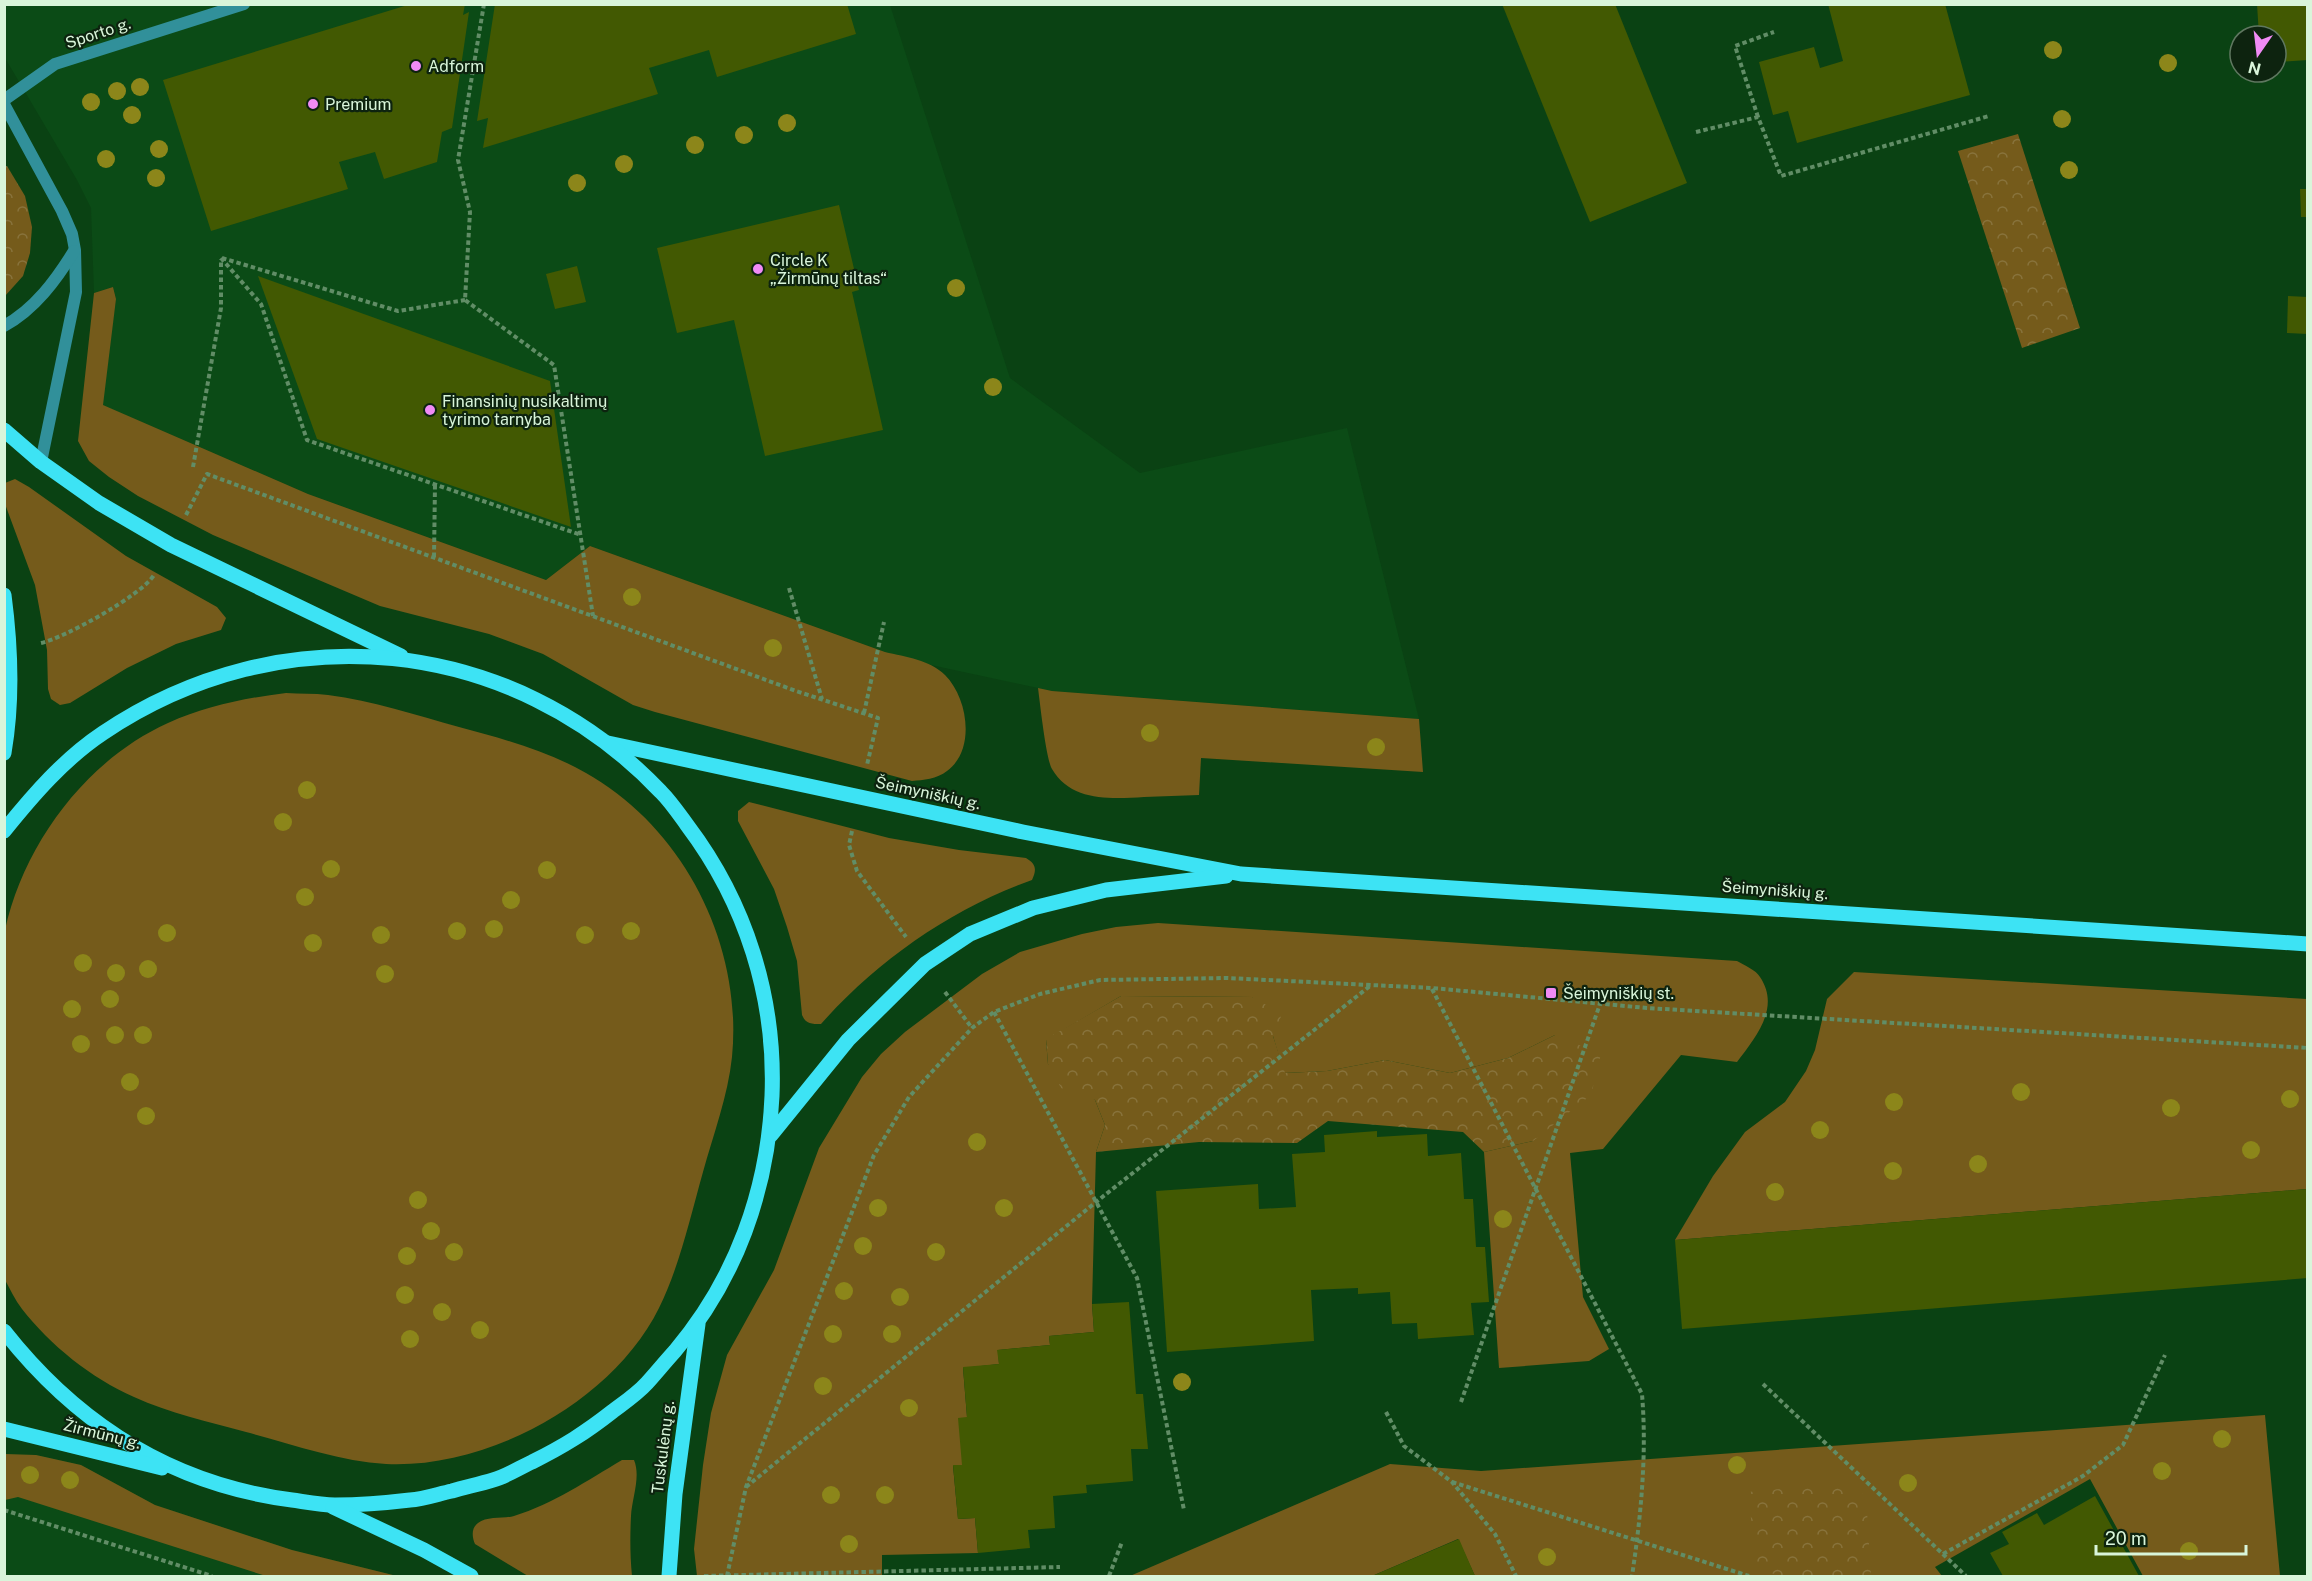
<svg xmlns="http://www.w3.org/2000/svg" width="2312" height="1581" font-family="'Public Sans',sans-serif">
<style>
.built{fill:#0b4b16}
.grass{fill:#755b1b}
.forest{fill:url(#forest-crowns)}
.building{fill:#425902}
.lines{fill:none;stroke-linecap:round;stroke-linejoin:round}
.path{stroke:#618d66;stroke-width:4;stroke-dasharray:4.5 3;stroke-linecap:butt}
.minor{stroke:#31909a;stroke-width:12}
.tertiary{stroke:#31909a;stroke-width:12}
.primary{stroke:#3de3f4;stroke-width:15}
.tree{fill:#8c861a}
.poi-dot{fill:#f08bf5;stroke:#0d230f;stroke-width:2}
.labels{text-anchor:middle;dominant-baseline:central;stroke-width:4.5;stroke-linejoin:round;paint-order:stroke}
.street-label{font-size:16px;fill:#d9f5da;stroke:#0d230f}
.poi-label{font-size:16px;fill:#d9f5da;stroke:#0d230f;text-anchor:start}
</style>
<defs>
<pattern id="forest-crowns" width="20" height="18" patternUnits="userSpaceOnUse" patternTransform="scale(1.5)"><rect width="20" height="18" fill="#755b1b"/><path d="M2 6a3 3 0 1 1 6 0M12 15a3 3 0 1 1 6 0" fill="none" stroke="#88733c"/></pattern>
</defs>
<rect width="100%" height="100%" fill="#0a4213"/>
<g class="built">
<polygon points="4,5 890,5 1010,378 1140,473 1347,428 1419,719 1052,691 931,665 885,652 590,546 546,580 308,494 102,405 116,299 113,287 94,293 91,208 77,180 5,58"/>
<polygon points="5,1454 36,1455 81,1465 155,1505 292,1550 397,1576 5,1576"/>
</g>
<g class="grass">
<path d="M113,287L116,299L103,405L308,494L546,580L590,546L885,652C906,657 930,660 945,675C968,698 976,750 947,771C937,779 923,780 912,781L655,712L633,705L543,654L489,634L380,606L213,535L138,496L109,477L89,461L78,441L94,293Z"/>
<polygon points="15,479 29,487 126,556 217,607 226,618 221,630 176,644 127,668 70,703 60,705 51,699 48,689 47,650 35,585 5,504 5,483"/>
<path d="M1038,688L1052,691L1419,719L1423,772L1201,758L1199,795C1181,796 1162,796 1144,797C1112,799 1071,802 1052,769C1046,759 1040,703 1038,688Z"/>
<path d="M286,693C300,694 314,693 328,695C373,701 416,715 459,727C503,739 546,750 586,773C684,828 743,945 732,1057C728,1096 713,1135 703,1172C690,1218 680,1265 659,1308C613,1401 489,1469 386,1464C339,1461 292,1444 246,1432C209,1422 169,1413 134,1397C91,1378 50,1345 22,1309C15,1300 10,1289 5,1280C4,1198 4,1116 4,1035C4,1010 4,986 4,962C4,952 3,940 5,930C24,844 86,760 168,723C206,706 245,698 286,693Z"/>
<path d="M749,802L889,838L959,850L1026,858C1036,864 1037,869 1032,880C951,909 878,960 821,1024C811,1024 806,1024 802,1015L797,961L787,927L774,889L738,821V811Z"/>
<path d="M1158,923L1737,961C1744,965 1756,970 1760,977C1781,1008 1755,1038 1737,1062L1681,1055L1603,1149L1570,1153L1583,1297L1609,1349L1589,1361L1499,1368L1484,1152L1533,1141L1555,1035L1508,1058L1450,1073L1385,1060L1327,1071L1284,1073L1273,1036L1252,997L1121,996L1046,1040L1048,1064L1095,1100L1105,1125L1096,1152L1092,1304L1094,1332L1049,1336L1050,1345L998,1350L999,1364L963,1368L967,1417L962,1465L953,1466L958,1519L975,1518L978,1553L882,1555V1576H697L694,1549L703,1465L711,1413L727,1355L774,1270L819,1148L862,1077L881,1054L905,1032L982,974L1020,952L1082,934L1116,927Z"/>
<polygon points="1854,972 2307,999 2307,1189 1675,1240 1713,1176 1745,1132 1785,1102 1806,1071 1815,1050 1827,999"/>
<polygon points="2265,1415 2280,1576 2143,1576 2090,1479 1935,1567 1942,1576 1475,1576 1458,1539 1372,1576 1130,1576 1390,1464 1481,1471"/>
<polygon points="5,1454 36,1455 81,1465 155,1505 292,1550 397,1576 266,1576 18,1497 5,1500"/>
<path d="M622,1460H634C641,1477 632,1498 631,1516C630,1536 630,1556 632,1576H528L475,1544C472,1537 471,1528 478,1523C487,1516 504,1519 514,1516C553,1504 588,1480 622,1460Z"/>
</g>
<g class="forest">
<polygon points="2018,134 2080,328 2022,348 1958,151"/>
<polygon points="7,166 25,196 32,227 30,253 23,276 5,296 4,167"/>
<polygon points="1121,996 1252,997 1282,1014 1273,1036 1285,1073 1327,1071 1385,1060 1450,1073 1508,1058 1555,1035 1601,1054 1591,1095 1533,1141 1484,1152 1463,1132 1328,1121 1297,1143 1199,1142 1096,1152 1105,1125 1095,1100 1061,1088 1048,1064 1046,1039"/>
<polygon points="1831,1484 1866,1495 1871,1576 1788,1576 1757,1571 1748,1492"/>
</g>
<g class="building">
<polygon points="411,4 465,4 463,15 469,12 452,128 442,132 437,162 384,179 375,152 339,162 348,189 211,231 163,80"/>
<polygon points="495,4 847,4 856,34 717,77 709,50 649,68 658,94 483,148 488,118 477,121"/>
<polygon points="1502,4 1615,4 1687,183 1590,222"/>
<polygon points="1828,4 1945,4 1970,95 1797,143 1788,111 1773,115 1759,62 1814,47 1820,68 1843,61"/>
<polygon points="2257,4 2308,4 2308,60 2276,62 2276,36 2259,36"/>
<polygon points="2300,189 2308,189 2308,217 2301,217"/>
<polygon points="839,205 859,290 852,292 883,430 765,456 734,320 677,333 657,248"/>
<polygon points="577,266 586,302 555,309 546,274"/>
<polygon points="258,276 550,381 571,527 317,439"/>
<polygon points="2288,296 2308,297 2308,334 2287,333"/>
<polygon points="1377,1131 1377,1137 1427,1134 1428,1156 1461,1153 1464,1199 1473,1199 1476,1247 1485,1247 1489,1302 1471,1303 1474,1335 1418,1339 1417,1323 1392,1324 1390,1292 1358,1294 1358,1288 1311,1290 1314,1341 1167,1352 1156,1191 1258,1184 1259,1209 1296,1207 1292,1154 1325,1152 1324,1135"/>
<polygon points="2308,1189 2308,1278 1682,1329 1675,1240"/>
<polygon points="1129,1302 1136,1394 1143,1394 1148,1449 1131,1449 1133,1481 1086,1485 1087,1493 1053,1496 1055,1528 1028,1530 1030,1548 978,1553 975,1518 958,1519 953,1465 962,1465 958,1418 967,1417 963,1367 999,1364 997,1350 1050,1345 1049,1336 1094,1332 1092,1304"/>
<polygon points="2095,1496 2139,1576 2003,1576 1990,1553 2009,1544 2002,1532 2037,1513 2044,1525"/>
<polygon points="1459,1539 1475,1576 1372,1576"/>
</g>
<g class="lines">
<g class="path">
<polyline points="484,4 458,160 470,212 465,300 554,365 593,616"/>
<polyline points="1758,117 1735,46 1774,32"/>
<polyline points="1696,132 1758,117 1781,176 1989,116"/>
<polyline points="221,258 261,304 307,440 581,535"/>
<polyline points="222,258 398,311 465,300"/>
<polyline points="193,467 221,308 221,259"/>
<polyline points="186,515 207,474 796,691 878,718 867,765"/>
<polyline points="434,557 435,484"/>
<polyline points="789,588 822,699"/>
<path d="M41,643C64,638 142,595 154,575"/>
<polyline points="864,713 884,622"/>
<polyline points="852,831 849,845 857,871 906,937"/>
<path d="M1432,989L1642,1394C1647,1454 1641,1516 1632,1576"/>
<polyline points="945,992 972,1028"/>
<polyline points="994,1012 1137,1278 1184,1510"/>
<polyline points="1763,1384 1966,1576"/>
<polyline points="1461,1402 1600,1004"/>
<polyline points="1386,1412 1404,1446 1452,1482 1495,1534 1516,1576"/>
<polyline points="1452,1482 1749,1576"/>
<polyline points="746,1487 1096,1202 1370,986"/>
<polyline points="4,1510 212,1576"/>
<polyline points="1943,1554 2083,1476 2123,1445 2165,1355"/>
<polyline points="704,1576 1060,1567"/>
<polyline points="727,1576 746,1487 874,1155 909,1097 972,1028 994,1012 1040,994 1100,980 1227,978 1432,988 1647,1008 2308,1048"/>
<polyline points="1109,1576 1122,1542"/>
</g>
<polyline class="minor" points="4,100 55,64 244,4"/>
<g class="tertiary">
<polyline points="4,104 62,211 72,234 75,250 76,292 41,462"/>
<path d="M4,326C35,309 56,280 74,251"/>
</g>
<g class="primary">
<polyline points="4,430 41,462 99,503 171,545 401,656"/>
<path d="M4,595C11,648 13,701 4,753"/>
<polyline points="608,743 1023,832 1241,874 2308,944"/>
<path d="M4,831C33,795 64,759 103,733C281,613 512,635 661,792C671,802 679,814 687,825C746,903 776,998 772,1096C768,1190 736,1279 675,1351C665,1362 656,1373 647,1383C637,1394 625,1402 613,1411C585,1433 564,1446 532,1462C519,1468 507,1476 493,1480C480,1484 466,1487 452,1491C438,1494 424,1499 410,1500C385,1503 360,1505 335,1505C321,1505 306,1502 292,1500C174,1485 78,1425 4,1331"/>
<polyline points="771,1135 848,1040 925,964 970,934 1033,908 1106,890 1226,876"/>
<polyline points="4,1429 162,1468"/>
<polyline points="333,1507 424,1550 471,1576"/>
<polyline points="669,1576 675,1494 698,1324"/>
</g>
</g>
<g class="tree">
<circle cx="2053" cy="50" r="9"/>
<circle cx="2168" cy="63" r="9"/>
<circle cx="140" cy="87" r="9"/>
<circle cx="117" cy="91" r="9"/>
<circle cx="91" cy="102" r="9"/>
<circle cx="132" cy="115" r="9"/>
<circle cx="2062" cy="119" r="9"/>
<circle cx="787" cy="123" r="9"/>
<circle cx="744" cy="135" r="9"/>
<circle cx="695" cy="145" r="9"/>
<circle cx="159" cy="149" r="9"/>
<circle cx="106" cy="159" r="9"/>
<circle cx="624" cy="164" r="9"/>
<circle cx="2069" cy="170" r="9"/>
<circle cx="156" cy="178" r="9"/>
<circle cx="577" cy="183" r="9"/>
<circle cx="956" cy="288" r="9"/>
<circle cx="993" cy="387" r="9"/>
<circle cx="632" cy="597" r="9"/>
<circle cx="773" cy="648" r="9"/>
<circle cx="1150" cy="733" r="9"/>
<circle cx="1376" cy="747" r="9"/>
<circle cx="307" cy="790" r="9"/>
<circle cx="283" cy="822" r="9"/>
<circle cx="331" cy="869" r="9"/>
<circle cx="547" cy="870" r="9"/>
<circle cx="305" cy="897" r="9"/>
<circle cx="511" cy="900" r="9"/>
<circle cx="494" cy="929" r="9"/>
<circle cx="457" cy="931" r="9"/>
<circle cx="631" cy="931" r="9"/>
<circle cx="167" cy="933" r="9"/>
<circle cx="381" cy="935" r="9"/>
<circle cx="585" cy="935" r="9"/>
<circle cx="313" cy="943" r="9"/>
<circle cx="83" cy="963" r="9"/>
<circle cx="148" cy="969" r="9"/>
<circle cx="116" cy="973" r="9"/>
<circle cx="385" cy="974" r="9"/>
<circle cx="110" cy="999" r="9"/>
<circle cx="72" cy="1009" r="9"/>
<circle cx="115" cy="1035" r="9"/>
<circle cx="143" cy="1035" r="9"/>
<circle cx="81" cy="1044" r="9"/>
<circle cx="130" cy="1082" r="9"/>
<circle cx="2021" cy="1092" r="9"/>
<circle cx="2290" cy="1099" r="9"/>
<circle cx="1894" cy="1102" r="9"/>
<circle cx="2171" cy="1108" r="9"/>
<circle cx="146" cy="1116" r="9"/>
<circle cx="1820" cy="1130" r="9"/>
<circle cx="977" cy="1142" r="9"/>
<circle cx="2251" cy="1150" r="9"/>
<circle cx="1978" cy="1164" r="9"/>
<circle cx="1893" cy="1171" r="9"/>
<circle cx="1775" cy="1192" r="9"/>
<circle cx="418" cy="1200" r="9"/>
<circle cx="878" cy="1208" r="9"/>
<circle cx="1004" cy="1208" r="9"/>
<circle cx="1503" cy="1219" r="9"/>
<circle cx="431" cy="1231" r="9"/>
<circle cx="863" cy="1246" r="9"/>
<circle cx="454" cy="1252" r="9"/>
<circle cx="936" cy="1252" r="9"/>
<circle cx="407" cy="1256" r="9"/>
<circle cx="844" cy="1291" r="9"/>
<circle cx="405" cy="1295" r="9"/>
<circle cx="900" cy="1297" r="9"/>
<circle cx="442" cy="1312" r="9"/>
<circle cx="480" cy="1330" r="9"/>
<circle cx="833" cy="1334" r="9"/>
<circle cx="892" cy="1334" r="9"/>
<circle cx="410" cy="1339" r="9"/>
<circle cx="1182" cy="1382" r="9"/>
<circle cx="823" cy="1386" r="9"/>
<circle cx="909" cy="1408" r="9"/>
<circle cx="2222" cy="1439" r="9"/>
<circle cx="1737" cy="1465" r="9"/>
<circle cx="2162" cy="1471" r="9"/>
<circle cx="30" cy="1475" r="9"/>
<circle cx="70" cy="1480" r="9"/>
<circle cx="1908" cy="1483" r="9"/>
<circle cx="831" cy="1495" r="9"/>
<circle cx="885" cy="1495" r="9"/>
<circle cx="849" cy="1544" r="9"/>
<circle cx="2189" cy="1551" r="9"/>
<circle cx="1547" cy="1557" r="9"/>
</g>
<g class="poi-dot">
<circle cx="416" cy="66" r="6"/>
<circle cx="313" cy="104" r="6"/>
<circle cx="758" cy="269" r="6"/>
<circle cx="430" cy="410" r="6"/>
<rect x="1545" y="987" width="12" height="12" rx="3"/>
</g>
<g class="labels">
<g class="street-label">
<text transform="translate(98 33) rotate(-18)">Sporto g.</text>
<text transform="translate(928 793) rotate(12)">Šeimyniškių g.</text>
<text transform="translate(1775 890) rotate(4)">Šeimyniškių g.</text>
<text transform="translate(102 1434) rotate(14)">Žirmūnų g.</text>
<text transform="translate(663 1447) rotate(-83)">Tuskulėnų g.</text>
</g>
<g class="poi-label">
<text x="428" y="66">Adform</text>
<text x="325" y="104">Premium</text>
<text x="770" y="260">Circle K<tspan x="770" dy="18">„Žirmūnų tiltas“</tspan></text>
<text x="442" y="401">Finansinių nusikaltimų<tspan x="442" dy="18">tyrimo tarnyba</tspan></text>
<text x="1563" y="993">Šeimyniškių st.</text>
</g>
</g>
<rect width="2312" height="1581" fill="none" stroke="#d9f5da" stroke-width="12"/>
<g transform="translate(2258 54) rotate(194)"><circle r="28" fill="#0d230f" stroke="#5f7760" stroke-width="1.5"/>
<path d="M0-4.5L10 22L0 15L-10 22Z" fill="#f08bf5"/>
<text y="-9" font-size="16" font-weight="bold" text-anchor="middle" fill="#d9f5da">N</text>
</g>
<path d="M2096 1545v9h150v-9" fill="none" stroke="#d9f5da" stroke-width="3"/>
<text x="2105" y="1545" font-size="18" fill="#d9f5da" stroke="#0d230f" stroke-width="4.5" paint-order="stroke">20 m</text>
</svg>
